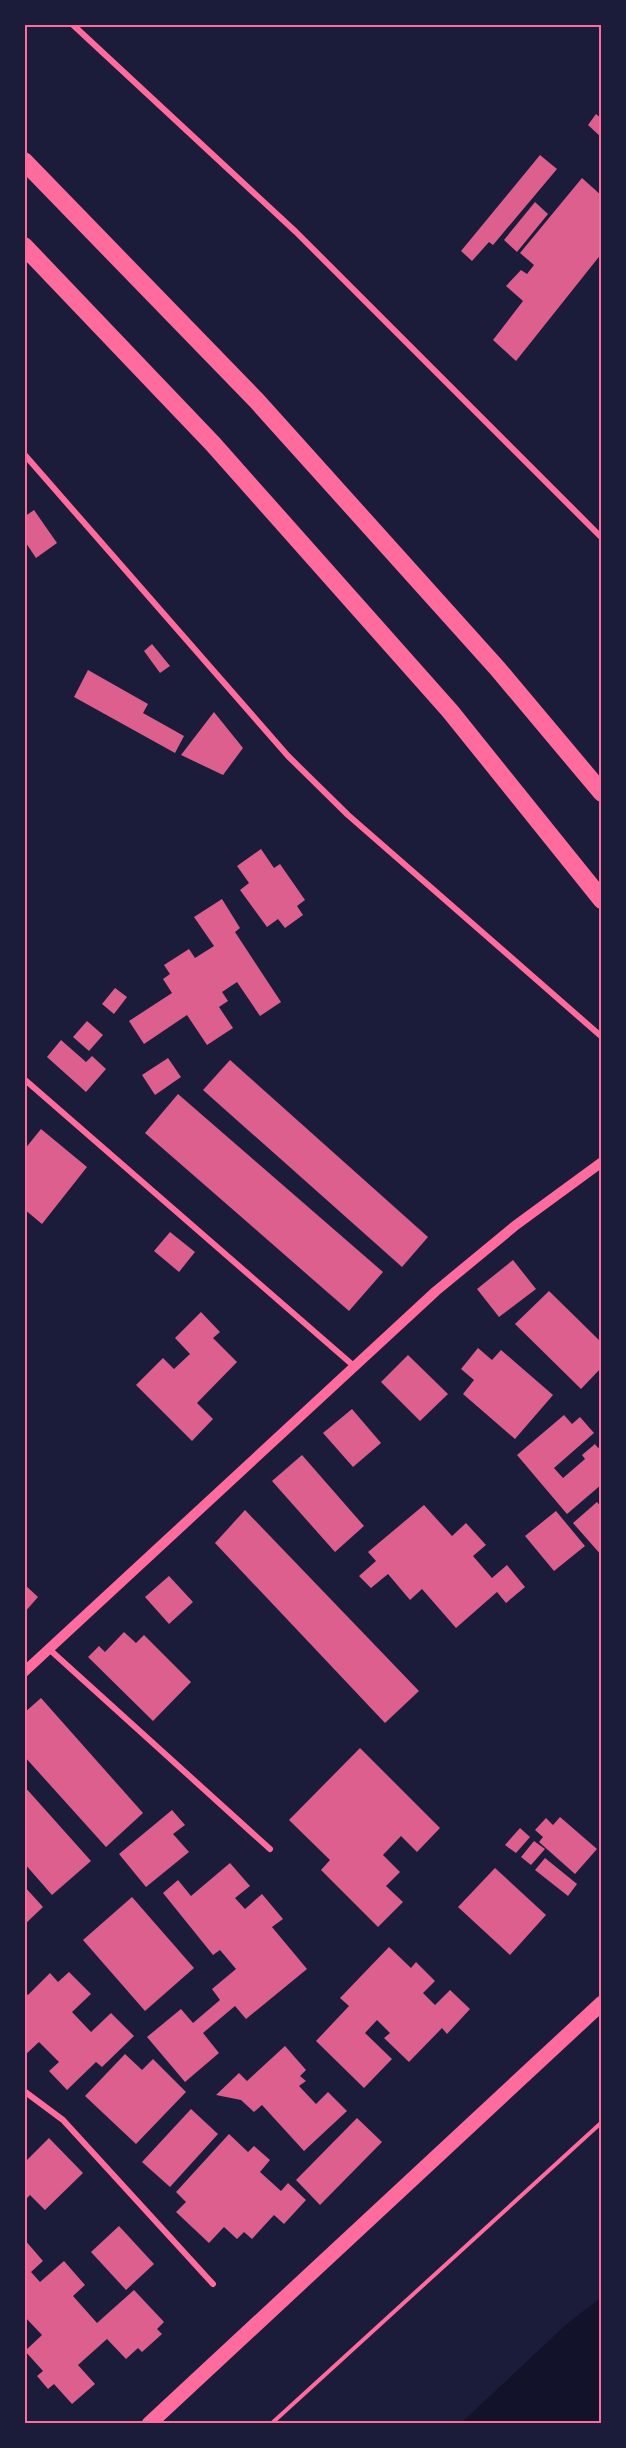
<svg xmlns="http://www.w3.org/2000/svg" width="626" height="2448" font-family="Raleway,sans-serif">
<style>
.water{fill:#12122b}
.building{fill:#dd5f8e}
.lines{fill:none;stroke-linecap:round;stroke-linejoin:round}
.path{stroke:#ff6b9d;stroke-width:4}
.minor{stroke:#ff6b9d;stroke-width:6}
.tertiary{stroke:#ff6b9d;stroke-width:10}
.primary{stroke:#ff6b9d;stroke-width:15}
.motorway{stroke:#ff6b9d;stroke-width:18}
.neatline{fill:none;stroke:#ff6b9d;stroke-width:2}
</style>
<rect width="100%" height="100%" fill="#1b1b3a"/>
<polygon class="water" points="602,2297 602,2424 460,2424 569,2322"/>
<g class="building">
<polygon points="596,114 602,119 602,138 588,125"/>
<polygon points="540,155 557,169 493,245 489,242 472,261 461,251"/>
<polygon points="582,178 602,196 602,253 516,361 493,340 523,301 506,286 521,270 527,274 534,265 520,253"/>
<polygon points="535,202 548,214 517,252 504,240"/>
<polygon points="34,510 57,543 36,558 24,540 24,517"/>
<polygon points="152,644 170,666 160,673 144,651"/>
<polygon points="88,670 148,704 143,713 184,736 175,753 74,697"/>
<polygon points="214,712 243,748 223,775 181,755"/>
<polygon points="261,849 274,868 280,864 305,900 297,906 303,915 285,928 278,919 267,927 240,890 249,883 237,866"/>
<polygon points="222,899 240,928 235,932 281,1002 260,1016 237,982 222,992 228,1001 219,1007 233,1028 207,1045 187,1015 144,1044 129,1021 172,993 163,979 170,974 164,965 189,949 195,958 214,946 194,917"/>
<polygon points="115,988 127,997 114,1014 102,1004"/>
<polygon points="87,1021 103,1035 89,1051 73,1037"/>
<polygon points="61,1040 86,1062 92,1056 106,1069 86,1092 47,1057"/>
<polygon points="168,1058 181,1077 155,1095 142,1075"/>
<polygon points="230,1060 428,1237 402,1267 203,1090"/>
<polygon points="178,1094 383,1272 349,1311 145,1133"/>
<polygon points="41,1129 87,1167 42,1224 24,1209 24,1150"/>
<polygon points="170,1232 195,1252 179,1272 154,1251"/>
<polygon points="513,1260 536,1289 499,1317 477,1289"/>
<polygon points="549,1291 602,1343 602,1367 581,1389 515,1324"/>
<polygon points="201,1312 220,1332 213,1338 237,1362 197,1403 213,1419 192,1441 136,1385 163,1358 174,1369 190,1354 175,1338"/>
<polygon points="478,1348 492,1360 501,1350 553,1395 515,1439 463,1394 474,1380 461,1369"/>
<polygon points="408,1355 448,1394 420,1421 381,1382"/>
<polygon points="352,1409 381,1443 353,1467 323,1433"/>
<polygon points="564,1415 572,1424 580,1417 594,1433 554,1468 563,1478 585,1459 582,1455 595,1444 598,1448 602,1445 602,1484 567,1514 517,1455"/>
<polygon points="302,1455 364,1526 335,1552 272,1481"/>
<polygon points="597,1502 602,1508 602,1556 573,1523"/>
<polygon points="424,1505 452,1536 466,1523 486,1545 473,1556 492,1578 507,1565 525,1587 506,1603 497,1592 456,1628 422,1589 410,1600 388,1574 371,1588 359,1576 376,1561 368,1552"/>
<polygon points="245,1510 419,1691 385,1723 215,1543"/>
<polygon points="556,1511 585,1546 554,1571 525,1536"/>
<polygon points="169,1576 193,1602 169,1624 145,1597"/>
<polygon points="24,1584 38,1597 24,1613"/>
<polygon points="124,1632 136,1643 144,1635 191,1682 153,1721 88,1657 99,1646 105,1652"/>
<polygon points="41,1698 143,1813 106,1847 24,1756 24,1713"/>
<polygon points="360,1748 440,1828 417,1852 401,1836 383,1855 400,1872 386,1886 403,1902 378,1927 321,1870 330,1860 289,1820"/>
<polygon points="24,1786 91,1861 52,1895 24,1863"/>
<polygon points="172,1810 185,1825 173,1834 189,1852 146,1887 119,1854"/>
<polygon points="560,1817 597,1849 575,1874 539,1842 543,1837 535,1830 546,1818 553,1825"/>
<polygon points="520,1828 530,1837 516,1853 505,1845"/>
<polygon points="534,1841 545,1849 531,1865 521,1857"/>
<polygon points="545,1858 577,1884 568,1896 535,1870"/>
<polygon points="230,1863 250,1886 235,1898 245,1909 262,1894 283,1919 272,1927 307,1969 246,2019 235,2006 203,2033 219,2053 185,2082 147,2037 181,2009 193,2023 220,2000 212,1989 236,1969 220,1950 213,1955 163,1893 178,1880 191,1896"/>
<polygon points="495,1868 546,1915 510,1955 458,1907"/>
<polygon points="24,1886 43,1907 24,1925"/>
<polygon points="132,1897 194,1968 145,2011 83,1940"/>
<polygon points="389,1947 411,1968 416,1962 435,1981 423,1993 435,2005 450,1990 470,2009 447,2034 442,2028 409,2062 384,2038 390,2033 377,2020 365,2033 392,2059 364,2088 316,2041 349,2006 340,1998"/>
<polygon points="69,1972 91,1994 72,2012 91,2032 111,2013 134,2036 102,2067 96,2062 67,2090 49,2071 59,2062 39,2042 24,2056 24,1991 28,1995 50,1973 58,1982"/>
<polygon points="285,2046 306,2070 300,2076 306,2081 299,2086 316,2104 328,2092 347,2111 304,2151 262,2105 254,2112 241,2100 216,2095 239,2073 247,2081"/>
<polygon points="125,2054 142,2070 153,2059 186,2092 136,2144 85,2096"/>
<polygon points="191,2109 218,2134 170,2187 142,2162"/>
<polygon points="357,2118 382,2142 320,2205 296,2180"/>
<polygon points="229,2134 248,2152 254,2146 270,2160 260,2172 281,2191 288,2183 306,2200 284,2224 274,2215 252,2239 244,2232 237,2239 224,2227 209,2243 176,2212 186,2202 176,2192"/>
<polygon points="49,2138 83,2173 45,2210 30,2195 24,2201 24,2163"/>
<polygon points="119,2226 154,2264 126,2290 91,2252"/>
<polygon points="24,2239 43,2261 31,2272 40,2282 64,2261 85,2285 73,2296 97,2323 134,2290 164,2322 157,2329 162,2334 142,2352 138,2348 126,2359 107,2339 78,2365 95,2384 72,2404 54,2384 48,2389 37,2376 43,2371 25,2351 42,2335 24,2316"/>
</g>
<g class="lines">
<polyline class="path" points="271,2424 602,2122"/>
<g class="minor">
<polyline points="72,24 296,232 602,538"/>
<polyline points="24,454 288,756 348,815 602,1037"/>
<polyline points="24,1079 355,1367"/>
<polyline points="49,1649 270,1849"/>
<polyline points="24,2091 63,2120 213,2284"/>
</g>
<polyline class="tertiary" points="24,1672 436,1291 516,1225 602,1162"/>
<polyline class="primary" points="149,2424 602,2003"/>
<g class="motorway">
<polyline points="24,161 257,401 497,668 602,793"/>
<polyline points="24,246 213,444 450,711 602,900"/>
</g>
</g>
<rect width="626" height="2448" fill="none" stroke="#1b1b3a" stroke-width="51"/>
<rect x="26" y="26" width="574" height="2396" class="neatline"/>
</svg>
